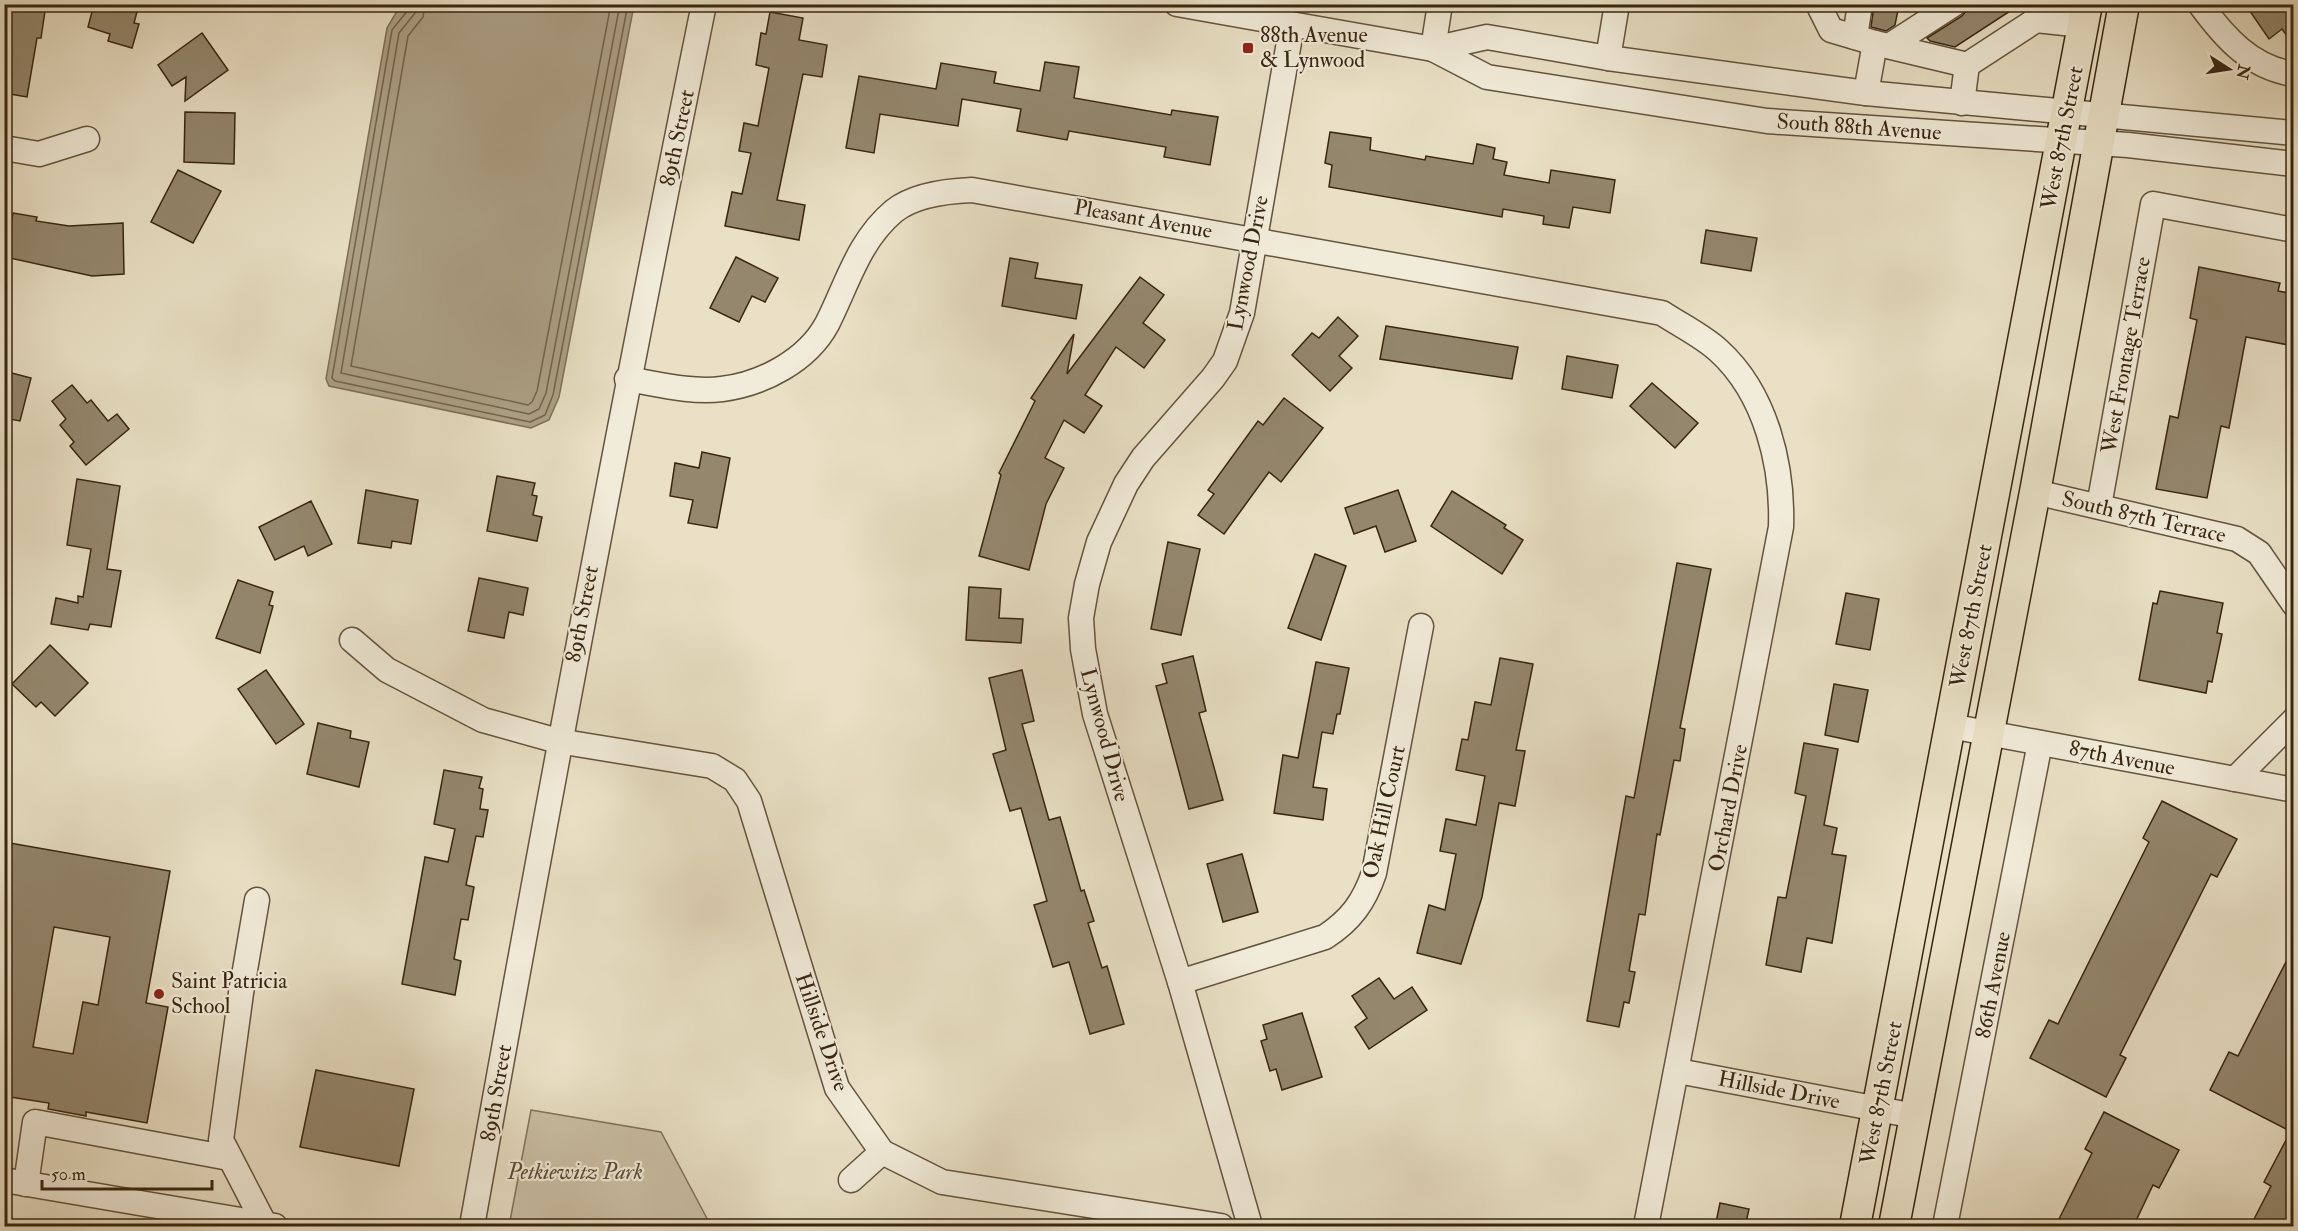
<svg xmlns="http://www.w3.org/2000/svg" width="2298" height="1231" font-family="'IM FELL Double Pica',serif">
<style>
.green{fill:#cbc0a6;stroke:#82735b;stroke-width:1.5}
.water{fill:#ada187;stroke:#7e7057;stroke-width:1.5}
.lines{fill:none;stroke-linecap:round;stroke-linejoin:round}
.shore{stroke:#72644c;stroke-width:1.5}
.building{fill:#94876e;stroke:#382610;stroke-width:1.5;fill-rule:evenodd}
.minor-casing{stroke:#64543d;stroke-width:27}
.major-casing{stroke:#382610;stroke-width:33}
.minor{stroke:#f1ebd9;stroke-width:24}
.major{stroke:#e9e0c5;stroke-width:30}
.poi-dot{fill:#8f2418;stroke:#f1ebd9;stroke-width:2}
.labels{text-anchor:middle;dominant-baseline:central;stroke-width:4.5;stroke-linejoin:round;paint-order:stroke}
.poi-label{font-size:22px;fill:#382610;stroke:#f1ebd9;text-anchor:start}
.street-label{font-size:22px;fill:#382610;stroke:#f1ebd9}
.park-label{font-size:22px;font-style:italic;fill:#5d4c36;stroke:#f1ebd9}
</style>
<rect width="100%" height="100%" fill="#e9e0c5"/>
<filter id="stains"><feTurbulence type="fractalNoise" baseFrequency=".00333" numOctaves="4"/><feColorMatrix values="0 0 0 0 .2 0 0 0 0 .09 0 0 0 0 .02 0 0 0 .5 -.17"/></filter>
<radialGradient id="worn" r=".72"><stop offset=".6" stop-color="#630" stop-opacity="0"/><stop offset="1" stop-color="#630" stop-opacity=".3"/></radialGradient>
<polygon class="green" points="531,1110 661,1132 711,1226 509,1226"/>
<polygon class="water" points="406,5 634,5 559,397 549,420 531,428 329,386 326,379 387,28 397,11"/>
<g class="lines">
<g class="shore">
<polyline points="409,4 408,10 392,30 332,378 335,381 530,422 545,415 553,395 628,4"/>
<polyline points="416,4 415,13 399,33 341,373 529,414 539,409 546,393 620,4"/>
<polyline points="425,4 423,17 408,36 351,366 528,405 532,402 537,391 611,4"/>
</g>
</g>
<g class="building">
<polygon points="4,4 46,4 41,38 37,38 27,97 4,93"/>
<polygon points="94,4 139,4 134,23 139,24 132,48 108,41 110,34 88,27"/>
<polygon points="1972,4 2021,4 1955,47 1930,41 1927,38 1962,16"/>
<polygon points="2245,4 2294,4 2294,46 2282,29 2269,39"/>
<polygon points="1874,5 1898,10 1895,25 1886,31 1871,27"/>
<polygon points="770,12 803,18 799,40 827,45 822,77 803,74 777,200 805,205 799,240 725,226 732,192 742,194 751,153 739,151 744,123 758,126 769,68 756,65 761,33 766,34"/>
<polygon points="202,33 228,70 185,101 186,77 172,86 158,65"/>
<polygon points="1045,62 1079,67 1074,98 1171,115 1172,110 1218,117 1210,165 1164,157 1166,147 1069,131 1067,140 1017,131 1021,109 962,99 958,126 880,114 874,153 846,148 859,76 936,89 941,63 996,72 994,83 1040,91"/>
<polygon points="185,112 235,113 234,164 184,162"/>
<polygon points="1330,132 1371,138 1370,150 1425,160 1426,156 1473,164 1477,144 1495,148 1493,159 1507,162 1504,175 1549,183 1551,170 1615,180 1610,213 1573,207 1569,228 1543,224 1544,216 1503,209 1502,217 1329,187 1332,165 1325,163"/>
<polygon points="178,170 221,191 193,243 151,222"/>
<polygon points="13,213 37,217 36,221 69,226 123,223 124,274 92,276 5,257"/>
<polygon points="1706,230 1757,238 1751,271 1701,263"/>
<polygon points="736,257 778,278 765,302 752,296 739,322 710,308"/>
<polygon points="1010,258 1038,263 1035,278 1082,285 1076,319 1002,306"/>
<polygon points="2199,267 2280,283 2278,291 2294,294 2294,346 2246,337 2229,428 2221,426 2207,498 2156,489 2170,416 2178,418 2197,320 2190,318"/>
<polygon points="1140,277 1164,295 1143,323 1165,340 1144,368 1116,347 1085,395 1102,406 1084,433 1064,420 1045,458 1064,468 1046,504 1029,570 979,556 1001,475 999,473 1035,401 1031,398 1074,334 1067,374"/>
<polygon points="1338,317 1358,336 1339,356 1352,368 1330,391 1292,355 1312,333 1319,338"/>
<polygon points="1386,326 1518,347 1512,379 1380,359"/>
<polygon points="1567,356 1618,365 1612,398 1562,389"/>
<polygon points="4,371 31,378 20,421 4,418"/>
<polygon points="1652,383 1698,423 1675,448 1630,406"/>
<polygon points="72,385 87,403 91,400 108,421 117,414 129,429 86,465 70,446 74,442 60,425 66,419 52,401"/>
<polygon points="1284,398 1323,428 1281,482 1269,472 1224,534 1198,515 1214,494 1208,490 1258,421 1263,425"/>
<polygon points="702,452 730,458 717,528 688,523 693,500 670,496 675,463 699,468"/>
<polygon points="497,476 535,483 532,495 537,496 533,515 542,517 537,541 487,531"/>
<polygon points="77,479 120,486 107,569 121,571 111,627 90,624 88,630 51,624 56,598 78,603 78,596 83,597 91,549 67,545"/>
<polygon points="366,490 418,500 411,544 392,541 391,548 358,543"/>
<polygon points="1398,490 1416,541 1385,552 1376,526 1354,534 1345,508"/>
<polygon points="1452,491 1506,525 1504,528 1523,540 1502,574 1431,526"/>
<polygon points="311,501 332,544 308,556 304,546 275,560 259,527"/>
<polygon points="1168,542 1200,549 1181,635 1151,629"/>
<polygon points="1315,554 1346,566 1321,640 1288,628"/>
<polygon points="1677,563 1711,569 1680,728 1685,729 1680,761 1674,760 1660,835 1657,834 1645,915 1639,914 1629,971 1635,972 1629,1003 1624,1002 1619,1027 1587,1021 1626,796 1634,798"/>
<polygon points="479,578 528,588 523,615 509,612 504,638 468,631"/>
<polygon points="238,580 273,592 269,605 273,606 260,653 216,638"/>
<polygon points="969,587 1001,589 999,618 1023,619 1021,643 966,640"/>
<polygon points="2160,591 2223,603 2217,633 2222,634 2212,682 2208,681 2206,693 2139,680 2153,603 2157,604"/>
<polygon points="1846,593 1879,599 1870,650 1836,644"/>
<polygon points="50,645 88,683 55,716 41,702 36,707 12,684"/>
<polygon points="1193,656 1206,711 1199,713 1223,800 1189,809 1156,686 1167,683 1162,664"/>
<polygon points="1500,658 1533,664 1516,750 1525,751 1515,806 1499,803 1482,897 1461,964 1417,953 1429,905 1445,910 1456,854 1440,851 1446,819 1476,825 1485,776 1456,770 1462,739 1468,740 1475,702 1491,705"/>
<polygon points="1316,662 1349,668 1340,714 1337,714 1333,734 1322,732 1313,787 1327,789 1323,820 1274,813 1283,755 1298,758"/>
<polygon points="266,670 304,724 276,744 238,689"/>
<polygon points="1022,670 1034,721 1022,724 1049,820 1060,817 1081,891 1084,890 1094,921 1088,923 1102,968 1107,966 1124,1024 1090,1034 1069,962 1053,967 1034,905 1047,901 1021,808 1010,811 993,754 1006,750 989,678"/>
<polygon points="1834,684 1868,690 1858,742 1825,735"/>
<polygon points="318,723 351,731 350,738 369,742 359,787 307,774"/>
<polygon points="1804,743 1838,749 1824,825 1837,828 1832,854 1846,856 1832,943 1807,938 1801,972 1766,965 1778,897 1786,898 1806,796 1795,793"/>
<polygon points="444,770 482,777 479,788 483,789 480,809 488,810 483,837 476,836 466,885 474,887 468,920 461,919 454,959 461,961 455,995 402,984 425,857 448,862 455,829 434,824"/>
<polygon points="2162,801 2237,839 2217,877 2211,874 2120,1055 2126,1058 2106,1097 2030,1058 2049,1020 2058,1024 2149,842 2143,838"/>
<path d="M4,842L170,871L146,1003L168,1007L147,1123L86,1112V1116L48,1109L49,1103L4,1096ZM54,927L110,937L98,1005L83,1002L73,1054L33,1047Z"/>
<polygon points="1242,854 1258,912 1223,922 1207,864"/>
<polygon points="2294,946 2294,1114 2286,1129 2210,1090 2229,1052 2238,1056"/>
<polygon points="1379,978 1394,999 1412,987 1427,1010 1369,1049 1355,1027 1367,1018 1352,996"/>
<polygon points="1302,1013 1322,1077 1282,1090 1276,1069 1270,1071 1261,1041 1267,1039 1263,1025"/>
<polygon points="316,1070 414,1089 399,1166 300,1147"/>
<polygon points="2104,1112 2179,1150 2159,1188 2153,1185 2133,1227 2055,1227 2092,1153 2085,1149"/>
<polygon points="2294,1125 2294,1227 2250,1227 2271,1186 2264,1182"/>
<polygon points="1720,1203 1749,1209 1745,1227 1715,1227"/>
</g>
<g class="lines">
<defs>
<g id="minor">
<polyline points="1177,4 1433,49 1487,77 1767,121 2128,145 2294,164"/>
<polyline points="1818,4 1831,30 1875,43"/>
<polyline points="2038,4 2036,20 2083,25"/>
<path d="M2200,4C2224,37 2251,68 2294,74"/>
<polyline points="1855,37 1860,4"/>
<polyline points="1889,46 1954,4"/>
<polyline points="1433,49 1487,37 1608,58 1866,93 2294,133"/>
<polyline points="1433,49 1440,4"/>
<polyline points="1608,58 1617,4"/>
<polyline points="1866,93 1875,43 1967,65"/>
<polyline points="1962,103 1967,65 2036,20"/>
<polyline points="4,148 39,154 87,139"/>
<path d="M627,379C658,384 691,393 722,389C762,384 807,361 827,324C847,285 858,241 894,211C914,195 947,191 972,190L1662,313C1680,325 1703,336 1719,351C1766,394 1783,465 1781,527L1646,1226"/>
<polyline points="2035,492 2237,539 2259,553 2294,604"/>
<polyline points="2099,506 2153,204 2294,230"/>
<polyline points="352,640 387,670 483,720 558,741 712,766 735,780 749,801 837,1088 882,1152 942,1182 1221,1226"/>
<polyline points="1950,726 2294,790"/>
<polyline points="2235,779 2294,720"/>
<polyline points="257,900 241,993 221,1140 265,1225"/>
<path d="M1180,982L1325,937C1351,920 1364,902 1374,873L1421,626"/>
<polyline points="1678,1071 1915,1116"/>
<polyline points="4,1180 275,1226"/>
<polyline points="851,1180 882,1152"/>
<polyline points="26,1184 35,1122 229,1158"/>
<path d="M472,1226C545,818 621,411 704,4"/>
<polyline points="1250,1226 1180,982 1095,714 1083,649 1081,618 1087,584 1099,542 1126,484 1143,458 1213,378 1225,361 1242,313 1292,25"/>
<polyline points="1945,1226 2040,743"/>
</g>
<g id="major">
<polyline points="1855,1226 2087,4"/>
<polyline points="1894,1226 2035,492 2124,4"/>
</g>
</defs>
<use href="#minor" class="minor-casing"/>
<use href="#major" class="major-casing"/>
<use href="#minor" class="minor"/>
<use href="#major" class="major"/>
</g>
<g class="poi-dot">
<rect x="1242" y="42" width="12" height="12" rx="3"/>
<circle cx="159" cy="994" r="6"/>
</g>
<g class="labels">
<g class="poi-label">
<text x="1260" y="35">88th Avenue<tspan x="1260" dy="25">&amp; Lynwood</tspan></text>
<text x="171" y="981">Saint Patricia<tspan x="171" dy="25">School</tspan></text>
</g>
<g class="street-label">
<text transform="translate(1859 127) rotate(4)">South 88th Avenue</text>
<text transform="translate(677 138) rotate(-78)">89th Street</text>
<text transform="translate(2062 138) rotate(-79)">West 87th Street</text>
<text transform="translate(1143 219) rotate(10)">Pleasant Avenue</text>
<text transform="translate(1248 263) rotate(-79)">Lynwood Drive</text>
<text transform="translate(2126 355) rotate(-80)">West Frontage Terrace</text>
<text transform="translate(2144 517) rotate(13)">South 87th Terrace</text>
<text transform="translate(582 614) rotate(-79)">89th Street</text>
<text transform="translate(1971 616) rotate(-79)">West 87th Street</text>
<text transform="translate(1105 735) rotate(75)">Lynwood Drive</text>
<text transform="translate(2122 758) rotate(11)">87th Avenue</text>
<text transform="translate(1728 808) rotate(-79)">Orchard Drive</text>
<text transform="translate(1384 812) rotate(-78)">Oak Hill Court</text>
<text transform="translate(1993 985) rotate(-79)">86th Avenue</text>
<text transform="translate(822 1032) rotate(71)">Hillside Drive</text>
<text transform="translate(1779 1090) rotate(11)">Hillside Drive</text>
<text transform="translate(496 1093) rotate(-80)">89th Street</text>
<text transform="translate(1881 1093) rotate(-79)">West 87th Street</text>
</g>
<g class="park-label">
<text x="575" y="1172">Petkiewitz Park</text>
</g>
</g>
<rect width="2298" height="1231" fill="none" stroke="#e9e0c5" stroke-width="24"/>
<rect x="6" y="6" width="2286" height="1219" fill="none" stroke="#382610" stroke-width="3"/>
<rect x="12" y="12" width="2274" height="1207" fill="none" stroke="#382610" stroke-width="1.5"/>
<g transform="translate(2229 69) rotate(102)" stroke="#f1ebd9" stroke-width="4.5" paint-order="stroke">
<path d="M0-4.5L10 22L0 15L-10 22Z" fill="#382610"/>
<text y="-9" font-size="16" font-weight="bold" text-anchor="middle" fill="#382610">N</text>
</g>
<path d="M42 1180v9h170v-9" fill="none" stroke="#382610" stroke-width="3"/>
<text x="51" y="1180" font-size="18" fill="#382610" stroke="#f1ebd9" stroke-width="4.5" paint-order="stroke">50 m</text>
<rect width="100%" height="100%" filter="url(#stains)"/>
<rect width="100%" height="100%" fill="url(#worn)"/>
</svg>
